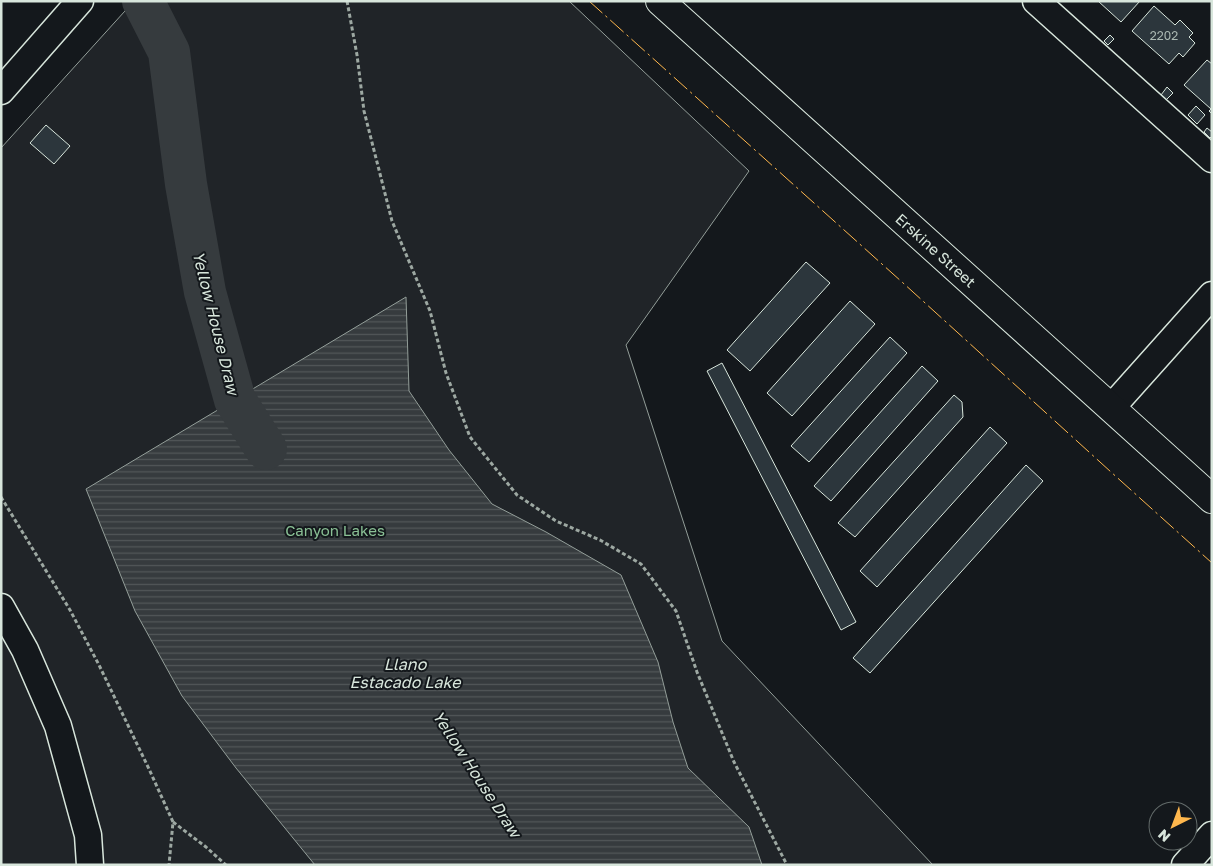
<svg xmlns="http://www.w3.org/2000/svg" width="1213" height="866" font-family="'Golos Text',sans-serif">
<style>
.green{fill:#202428;stroke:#939e99}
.water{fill:url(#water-rules);stroke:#939e99}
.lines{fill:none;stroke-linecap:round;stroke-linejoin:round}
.river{stroke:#363b3e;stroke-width:42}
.building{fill:#2c363c;stroke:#d8e6dc}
.minor-casing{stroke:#d8e6dc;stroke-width:29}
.major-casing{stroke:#d8e6dc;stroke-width:30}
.path{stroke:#9da8a2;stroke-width:3;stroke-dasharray:4 2.5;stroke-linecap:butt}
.minor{stroke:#14181c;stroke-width:26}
.major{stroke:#14181c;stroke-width:28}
.power{stroke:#ffb74d;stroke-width:1;stroke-dasharray:18 4 2.5 4;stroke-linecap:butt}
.labels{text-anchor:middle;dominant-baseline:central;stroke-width:4;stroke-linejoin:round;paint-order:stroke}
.number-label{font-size:12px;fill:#adbab4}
.street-label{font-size:15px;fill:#d8e6dc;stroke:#14181c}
.park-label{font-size:15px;fill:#8ac095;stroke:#14181c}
.water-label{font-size:16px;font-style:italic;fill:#d8e6dc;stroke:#14181c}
</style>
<defs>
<pattern id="water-rules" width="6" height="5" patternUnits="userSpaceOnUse" patternTransform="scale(1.25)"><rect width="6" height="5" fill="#363b3e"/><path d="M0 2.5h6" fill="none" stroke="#525759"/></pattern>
</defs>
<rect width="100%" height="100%" fill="#14181c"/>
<polygon class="green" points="134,1 569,1 749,171 626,345 722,641 933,865 1,865 1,148"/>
<polygon class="water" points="406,297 409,391 449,450 492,504 546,532 621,575 658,662 673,722 688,768 749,827 762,865 315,865 236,768 182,696 135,611 86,489"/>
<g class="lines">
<polyline class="river" points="143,1 169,52 186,184 205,292 235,400 266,449"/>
</g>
<g class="building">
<polygon points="1098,1 1140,1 1121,22"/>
<polygon points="1154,6 1175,25 1180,20 1193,33 1189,37 1195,43 1183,57 1179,53 1169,64 1132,31"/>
<polygon points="1110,35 1114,39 1108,45 1104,41"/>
<polygon points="1207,60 1212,64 1212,114 1209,111 1211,109 1184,85"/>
<polygon points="1167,87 1173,93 1166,100 1161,95"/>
<polygon points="1196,106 1205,115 1197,124 1188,115"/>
<polygon points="46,125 70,146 54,164 30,143"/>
<polygon points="1207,128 1212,132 1212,136 1210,138 1204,132"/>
<polygon points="806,262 830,283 750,371 727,350"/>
<polygon points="850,301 875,324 792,416 767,393"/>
<polygon points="890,337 907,353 809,462 791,446"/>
<polygon points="722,363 856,622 841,630 707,371"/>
<polygon points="922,366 938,381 831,501 814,486"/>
<polygon points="954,395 962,402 963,417 855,537 838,523"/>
<polygon points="990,427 1007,443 877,587 860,571"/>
<polygon points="1026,465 1043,481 870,673 853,658"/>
</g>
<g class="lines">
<defs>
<g id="minor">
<polyline points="1036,1 1212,159"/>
<polyline points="1,91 80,1"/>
<polyline points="1111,408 1212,295"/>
<polyline points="1,607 25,650 58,726 88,835 90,865"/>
<polyline points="1185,865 1212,835"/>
</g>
<polyline id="major" points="660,1 1212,499"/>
</defs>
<use href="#minor" class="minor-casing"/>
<use href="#major" class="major-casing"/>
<g class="path">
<polyline points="347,1 357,55 364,111 392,221 430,311 446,373 470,437 517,495 556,521 600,540 641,564 676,611 697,672 734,762 787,865"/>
<polyline points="1,497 70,610 99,665 149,769 173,822 169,865"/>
<polyline points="173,822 206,847 226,865"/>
</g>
<use href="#minor" class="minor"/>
<use href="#major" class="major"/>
<polyline class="power" points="589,1 902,282 1111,472 1212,563"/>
</g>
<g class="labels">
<g class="number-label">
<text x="1164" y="35">2202</text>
</g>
<g class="street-label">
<text transform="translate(936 250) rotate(42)">Erskine Street</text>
</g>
<g class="park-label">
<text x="335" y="530">Canyon Lakes</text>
</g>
<g class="water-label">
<text transform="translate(216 323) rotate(76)">Yellow House Draw</text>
<text x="405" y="664">Llano<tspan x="405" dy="18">Estacado Lake</tspan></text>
<text transform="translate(477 774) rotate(57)">Yellow House Draw</text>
</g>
</g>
<rect width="1213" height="866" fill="none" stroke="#d8e6dc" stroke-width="5"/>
<g transform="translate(1173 826) rotate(222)"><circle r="24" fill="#14181c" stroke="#626a69"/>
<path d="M0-4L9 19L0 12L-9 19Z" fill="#ffb74d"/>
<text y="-8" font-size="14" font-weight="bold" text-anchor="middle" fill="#d8e6dc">N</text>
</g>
</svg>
